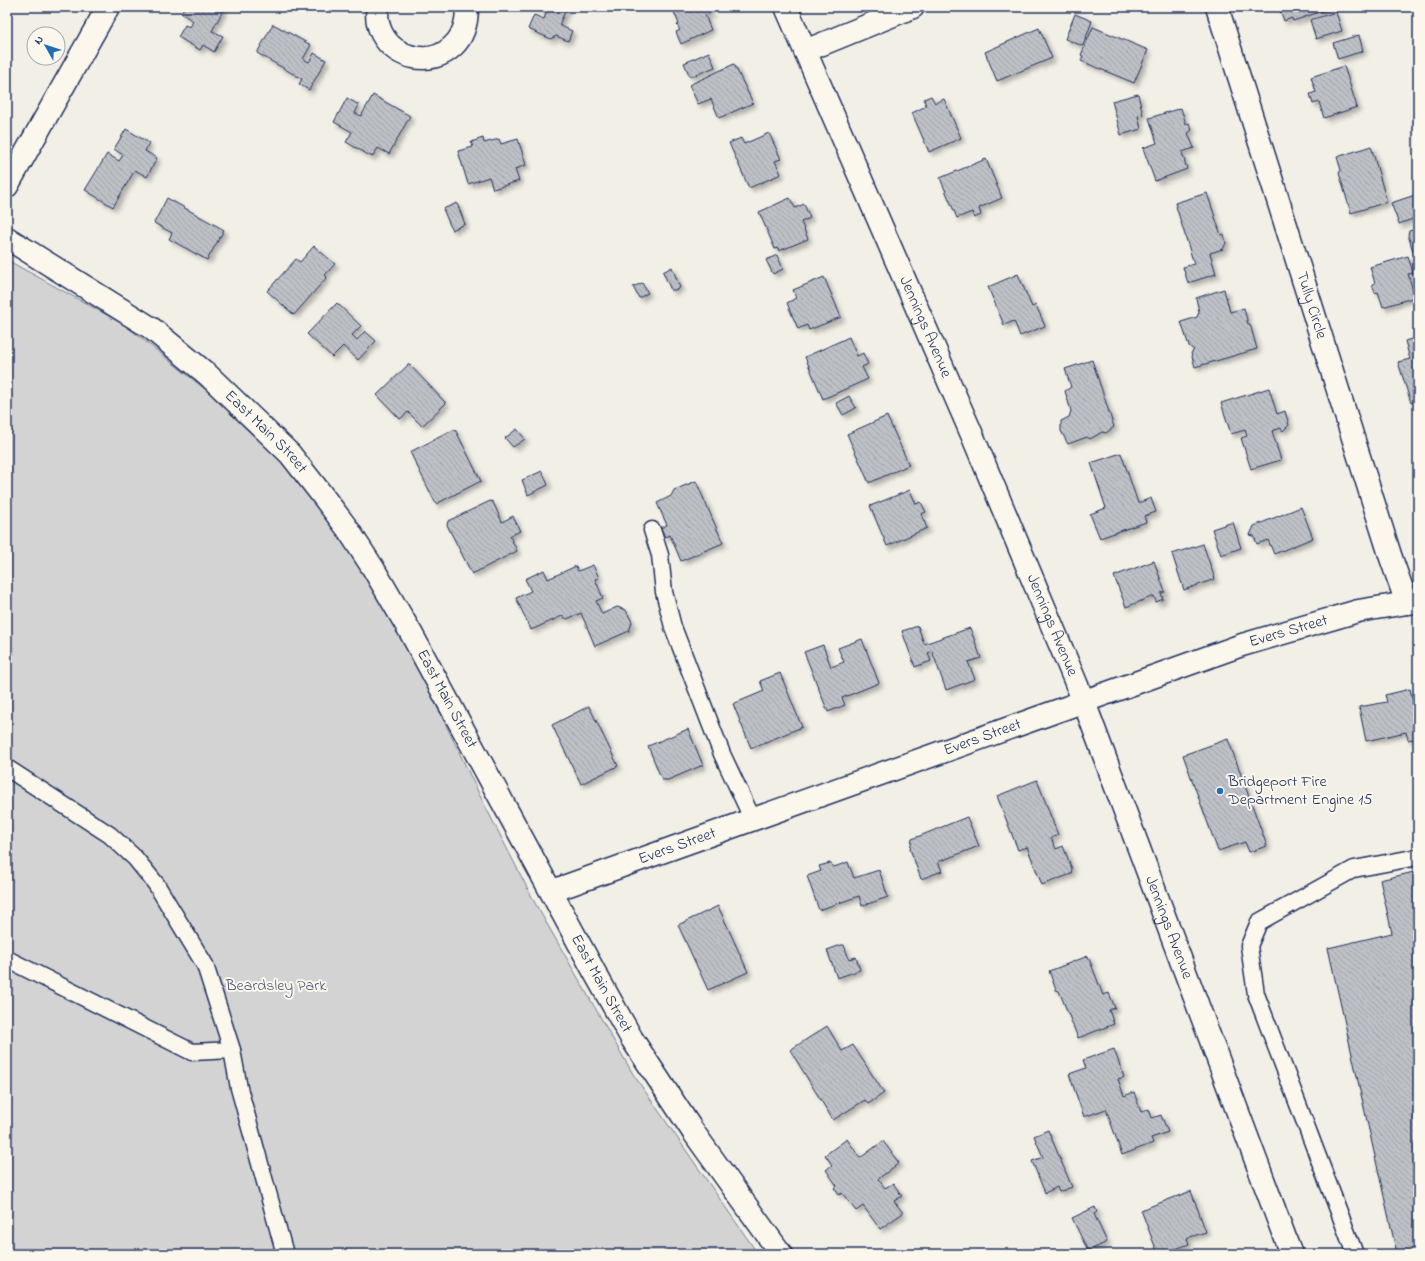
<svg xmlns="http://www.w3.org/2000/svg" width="1425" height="1261" font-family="'Indie Flower',sans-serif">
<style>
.green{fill:#d2d3d2;stroke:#768198}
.building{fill:url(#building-back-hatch);stroke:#1b2f5e;filter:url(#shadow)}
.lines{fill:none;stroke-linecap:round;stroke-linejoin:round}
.lane-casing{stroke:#1b2f5e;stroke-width:19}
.street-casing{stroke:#1b2f5e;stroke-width:25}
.secondary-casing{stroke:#1b2f5e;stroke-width:25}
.lane{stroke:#fbf7ec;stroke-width:16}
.street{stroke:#fbf7ec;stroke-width:22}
.secondary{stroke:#fbf7ec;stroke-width:22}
.poi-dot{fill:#1f6fb2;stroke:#fbf7ec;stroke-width:1.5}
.labels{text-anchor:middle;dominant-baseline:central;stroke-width:4;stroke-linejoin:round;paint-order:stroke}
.street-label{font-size:16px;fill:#1b2f5e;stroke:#fbf7ec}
.poi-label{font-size:16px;fill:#1b2f5e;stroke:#fbf7ec;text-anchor:start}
.park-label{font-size:16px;fill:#49587b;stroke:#fbf7ec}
</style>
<defs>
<pattern id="building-back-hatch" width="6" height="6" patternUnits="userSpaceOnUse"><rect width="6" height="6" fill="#bdc0c4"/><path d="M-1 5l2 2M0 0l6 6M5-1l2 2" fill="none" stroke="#a2a5ab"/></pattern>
<filter id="shadow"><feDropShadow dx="3.5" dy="3.5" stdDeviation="2" flood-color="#0004"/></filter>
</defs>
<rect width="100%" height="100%" fill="#f2efe6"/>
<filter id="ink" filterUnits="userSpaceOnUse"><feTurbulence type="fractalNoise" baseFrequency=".025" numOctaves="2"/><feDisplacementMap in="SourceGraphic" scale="8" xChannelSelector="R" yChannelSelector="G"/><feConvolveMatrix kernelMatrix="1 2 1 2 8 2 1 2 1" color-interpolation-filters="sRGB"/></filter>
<g filter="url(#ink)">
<polygon class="green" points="7,260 125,325 236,414 310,484 395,619 483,802 535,903 633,1074 758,1254 7,1254"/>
<g class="building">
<polygon points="184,7 225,7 212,31 223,36 214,52 203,45 200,50 178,37 185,25 190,27 193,21 181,13"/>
<polygon points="534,7 567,7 559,25 572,31 568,41 556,36 551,39 528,29 534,15 544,19 546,13"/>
<polygon points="672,7 708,7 711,13 705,15 711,30 681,44 676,32 680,30 677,25 679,24"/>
<polygon points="1279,7 1334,7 1293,21 1292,18 1284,21"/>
<polygon points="1336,12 1342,31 1316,39 1310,20"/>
<polygon points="1075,14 1092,21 1083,46 1065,39"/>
<polygon points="273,24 311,45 303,59 309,62 314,53 326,60 309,90 299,84 302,79 257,53"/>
<polygon points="1093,27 1148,50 1134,83 1081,61 1083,56 1081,55"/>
<polygon points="1039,28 1052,58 997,81 985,52"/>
<polygon points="1359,35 1363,51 1338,59 1333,43"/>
<polygon points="709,52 715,67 690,77 684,63"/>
<polygon points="734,64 753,103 719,118 711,99 698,104 689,85"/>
<polygon points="1344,66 1357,107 1324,118 1319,102 1313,104 1310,94 1316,92 1311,77"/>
<polygon points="1138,94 1143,115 1138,116 1141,129 1121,135 1112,101"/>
<polygon points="373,95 410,116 389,154 378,148 372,157 346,142 352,132 334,122 347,98 359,105 355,113 361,116"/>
<polygon points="931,96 935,103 944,99 961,138 929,152 912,113 926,106 924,99"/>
<polygon points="1181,108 1186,124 1189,123 1192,130 1188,133 1194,148 1182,152 1187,169 1155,181 1143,148 1157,143 1149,118"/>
<polygon points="126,129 149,143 145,151 157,158 147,177 135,170 113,207 85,190 107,154 119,161 123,155 114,149"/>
<polygon points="769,133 781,159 775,161 781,174 749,188 729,143 741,138 744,144"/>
<polygon points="483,138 484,143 499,139 501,144 518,139 526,165 515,169 519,181 493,189 489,177 468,184 458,151 473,147 471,142"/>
<polygon points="1371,146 1387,202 1351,213 1339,173 1341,170 1337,157"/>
<polygon points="986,159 1002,198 979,208 981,215 974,218 972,212 957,218 940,178"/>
<polygon points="1207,193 1221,235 1224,234 1226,243 1223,249 1210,253 1216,274 1188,283 1183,267 1194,264 1175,203"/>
<polygon points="1418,194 1418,217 1399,224 1391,203"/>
<polygon points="167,198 224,230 207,260 169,239 172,233 154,223"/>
<polygon points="790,198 795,208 804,204 810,218 801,222 808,239 779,251 778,248 775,249 759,212"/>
<polygon points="457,203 465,224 452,230 443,209"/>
<polygon points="1418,228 1418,260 1416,261 1408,235 1409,231"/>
<polygon points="314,246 335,264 325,275 327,277 294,315 267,291 296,259 300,262"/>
<polygon points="777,255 783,269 773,274 766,260"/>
<polygon points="1408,256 1413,273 1408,274 1415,297 1383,307 1378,292 1375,293 1372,284 1375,283 1370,267"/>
<polygon points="672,267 680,288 675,290 671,290 663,272"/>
<polygon points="1018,274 1032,307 1036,305 1045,326 1020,336 1014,321 1004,325 988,287"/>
<polygon points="824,277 841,317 809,330 807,325 798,329 787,303 796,298 793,290"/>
<polygon points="642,283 648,293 639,298 633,287"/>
<polygon points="1224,289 1230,312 1244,308 1248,324 1250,324 1257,349 1195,367 1191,353 1194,350 1189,346 1181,322 1197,317 1199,312 1196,298"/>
<polygon points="337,303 361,326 352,335 357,340 365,331 376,341 358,360 343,346 332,357 307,334"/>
<polygon points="849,337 857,356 863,353 868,364 862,367 868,379 823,399 805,357"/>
<polygon points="1418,337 1418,400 1411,403 1398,362 1410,359 1405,341"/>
<polygon points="1092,360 1114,427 1106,433 1102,432 1090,439 1087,437 1068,444 1061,431 1061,421 1069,417 1071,411 1065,391 1071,387 1065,369"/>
<polygon points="409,364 446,403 422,426 408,412 400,419 377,395"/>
<polygon points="1269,388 1277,414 1285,411 1289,425 1283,431 1281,428 1272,431 1281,460 1251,469 1241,438 1247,436 1245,430 1231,434 1221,403"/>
<polygon points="849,396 856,408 843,415 836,403"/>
<polygon points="887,416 909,465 869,483 847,434"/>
<polygon points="455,429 481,481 436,504 410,452"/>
<polygon points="517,429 525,439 513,447 505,438"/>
<polygon points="1121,453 1138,503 1151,498 1156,512 1144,516 1146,522 1100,538 1090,514 1106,508 1091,463"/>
<polygon points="542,471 548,485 528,495 522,480"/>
<polygon points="696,481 723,543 681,561 670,535 665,537 661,528 667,525 657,503 671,496 674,490"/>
<polygon points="910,490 916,504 921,502 926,512 921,514 927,528 887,546 870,506"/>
<polygon points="490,501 493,502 502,522 513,516 520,531 510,536 517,551 472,574 447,525 448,521"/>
<polygon points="1301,507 1313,538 1274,554 1268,540 1257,544 1254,536 1250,535 1254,526"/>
<polygon points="1233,522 1241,548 1221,555 1212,529"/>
<polygon points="1203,544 1215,579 1184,590 1172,554"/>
<polygon points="1154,561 1165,592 1161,593 1163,599 1156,602 1154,596 1126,607 1114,576"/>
<polygon points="593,565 599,578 595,579 603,598 596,601 602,614 617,607 626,610 632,622 629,631 595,646 581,613 567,619 562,616 531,630 516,598 531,591 525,579 544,570 548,579 576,566 578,571"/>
<polygon points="918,626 924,644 970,628 981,658 968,662 975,679 946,690 932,651 928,653 931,661 915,667 902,631"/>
<polygon points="862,639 879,683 842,698 845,705 828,712 804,652 823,645 831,667 844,662 838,648"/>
<polygon points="780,673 802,727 751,748 733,704 764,691 760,681"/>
<polygon points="1410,689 1418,727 1418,738 1408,740 1406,732 1366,741 1359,707 1387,702 1385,695"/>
<polygon points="589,706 618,766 581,784 552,725"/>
<polygon points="688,729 703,765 668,780 662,780 648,746"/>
<polygon points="1228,739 1267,846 1249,852 1245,842 1218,851 1183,755"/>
<polygon points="1037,780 1058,835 1051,838 1056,849 1063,846 1072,869 1071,874 1042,885 1027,847 1018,850 997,796"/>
<polygon points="967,817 979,846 938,862 942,871 921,879 910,849 912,839"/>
<polygon points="848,862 854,878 879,870 888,897 862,906 859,896 819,910 807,876 821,871 819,866 830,863 834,867"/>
<polygon points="1418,871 1418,1254 1397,1254 1328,948 1392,933 1380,880"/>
<polygon points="718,906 748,972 708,990 678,925"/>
<polygon points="841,945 844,945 849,959 856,957 860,970 837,978 827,950"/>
<polygon points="1088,956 1103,995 1109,993 1115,1008 1109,1010 1114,1024 1078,1038 1059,991 1056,990 1049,971"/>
<polygon points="827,1026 842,1051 853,1045 884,1093 868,1104 865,1100 833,1120 790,1050"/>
<polygon points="1114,1049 1124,1077 1118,1079 1124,1096 1134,1092 1141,1112 1149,1109 1152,1118 1161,1115 1168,1132 1151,1138 1153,1143 1122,1155 1106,1109 1084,1117 1069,1074 1086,1068 1083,1060"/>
<polygon points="1048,1130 1072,1187 1059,1192 1057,1187 1045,1193 1032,1161 1043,1157 1034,1136"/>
<polygon points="847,1139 860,1158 883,1141 899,1163 878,1179 885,1188 893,1183 902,1196 894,1201 903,1213 880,1229 863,1206 856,1211 842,1193 839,1195 834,1188 837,1186 826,1170 832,1165 825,1155"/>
<polygon points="1191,1191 1206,1232 1187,1238 1189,1244 1162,1254 1158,1254 1141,1210"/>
<polygon points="1095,1207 1097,1212 1094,1214 1107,1242 1088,1251 1072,1218"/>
</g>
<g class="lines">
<defs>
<g id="lane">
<polyline points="652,530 660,555 664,592 673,627 722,754 753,820"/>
<polyline points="7,768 110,835 135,858 156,884 205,965 232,1050 239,1088 285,1254"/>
<polyline points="7,959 192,1052 232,1050"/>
<polyline points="1355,1254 1256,994 1249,946 1259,922 1354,869 1418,857"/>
</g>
<g id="street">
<path d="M378,7C376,16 378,26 382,34C395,59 432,67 453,46C464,36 467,22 467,7"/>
<path id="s1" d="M786,7L973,437L1084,702L1291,1254"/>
<path id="s2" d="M1217,7L1391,558L1407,603"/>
<polyline points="805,51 913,7"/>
<polyline points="7,186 108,7"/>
<path id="s3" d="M552,891L1242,645L1358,611L1407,603L1418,602"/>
</g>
<g id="secondary">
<path id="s4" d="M7,238L151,328L208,375L290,454L319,491L347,528L373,568L411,633L595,973L632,1039L694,1133L781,1254"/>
</g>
</defs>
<use href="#lane" class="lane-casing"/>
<use href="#street" class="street-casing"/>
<use href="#secondary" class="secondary-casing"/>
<use href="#lane" class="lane"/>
<use href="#street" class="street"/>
<use href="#secondary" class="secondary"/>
</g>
</g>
<circle class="poi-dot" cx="1220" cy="791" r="4"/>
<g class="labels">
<g class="street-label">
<text stroke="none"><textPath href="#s2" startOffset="313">Tully Circle</textPath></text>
<text stroke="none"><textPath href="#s1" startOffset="349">Jennings Avenue</textPath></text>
<text stroke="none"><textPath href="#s4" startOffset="325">East Main Street</textPath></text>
<text stroke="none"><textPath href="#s1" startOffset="673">Jennings Avenue</textPath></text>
<text stroke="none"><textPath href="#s3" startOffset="781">Evers Street</textPath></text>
<text stroke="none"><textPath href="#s4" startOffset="649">East Main Street</textPath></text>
<text stroke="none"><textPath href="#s3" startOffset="457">Evers Street</textPath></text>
<text stroke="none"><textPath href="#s3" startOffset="133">Evers Street</textPath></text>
<text stroke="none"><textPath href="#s1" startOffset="997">Jennings Avenue</textPath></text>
<text stroke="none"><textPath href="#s4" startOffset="973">East Main Street</textPath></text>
</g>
<g class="poi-label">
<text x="1228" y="782">Bridgeport Fire<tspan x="1228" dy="18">Department Engine 15</tspan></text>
</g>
<g class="park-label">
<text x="276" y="986">Beardsley Park</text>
</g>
</g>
<rect width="1425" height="1261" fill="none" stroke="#fbf7ec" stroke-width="24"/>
<rect x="12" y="12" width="1401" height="1237" fill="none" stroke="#1b2f5e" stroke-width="1.5" filter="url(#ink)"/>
<g transform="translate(46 46) rotate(309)"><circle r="19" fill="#fbf7ec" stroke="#a1a7b3"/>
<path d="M0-3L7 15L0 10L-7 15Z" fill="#1f6fb2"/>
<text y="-6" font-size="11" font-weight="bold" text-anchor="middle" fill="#1b2f5e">N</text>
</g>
</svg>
